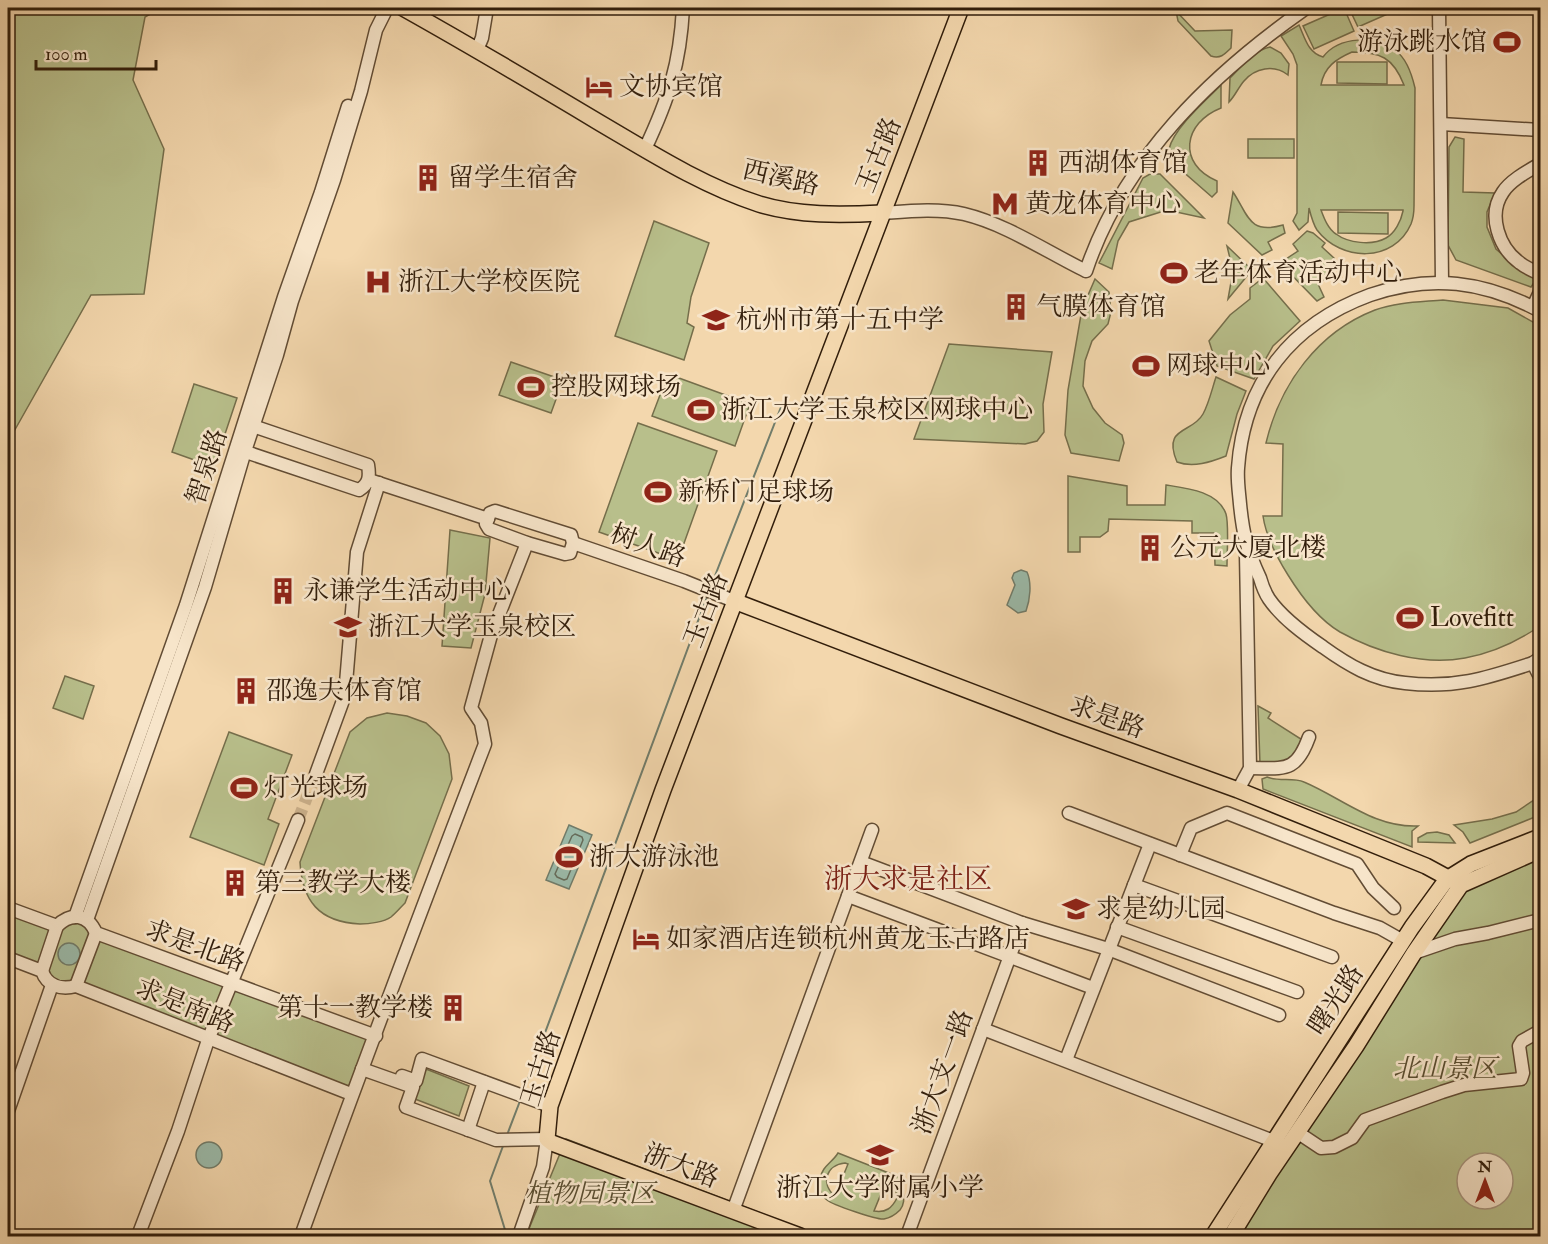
<svg xmlns="http://www.w3.org/2000/svg" width="1548" height="1244" font-family="'IM FELL Double Pica','Noto Serif SC',serif">
<style>
.green{fill:#b8bf8b;stroke:#756e4b;stroke-width:1.5;fill-rule:evenodd}
.water{fill:#9bbaa9;stroke:#717c6a;stroke-width:1.5}
.lines{fill:none;stroke-linecap:round;stroke-linejoin:round}
.shore{stroke:#666c5a;stroke-width:1.5}
.stream{stroke:#717c6a;stroke-width:2}
.minor-tunnel{stroke:#ccb28d;stroke-width:12;stroke-dasharray:12 6;stroke-linecap:butt}
.minor-casing{stroke:#624c34;stroke-width:15}
.major-casing{stroke:#321e0b;stroke-width:18}
.minor{stroke:#f7e5ca;stroke-width:12}
.major{stroke:#f3d7ad;stroke-width:15}
.labels{text-anchor:middle;dominant-baseline:central;stroke-width:5;stroke-linejoin:round;paint-order:stroke}
.poi-label{font-size:26px;fill:#321e0b;stroke:#f7e5ca;text-anchor:start}
.street-label{font-size:26px;fill:#321e0b;stroke:#f7e5ca}
.park-label{font-size:26px;font-style:italic;fill:#5a4e31;stroke:#f7e5ca}
.quarter-label{font-size:28px;fill:#7a1f14;stroke:#f7e5ca}
</style>
<rect width="100%" height="100%" fill="#f3d7ad"/>
<filter id="stains"><feTurbulence type="fractalNoise" baseFrequency=".00333" numOctaves="4"/><feColorMatrix values="0 0 0 0 .2 0 0 0 0 .09 0 0 0 0 .02 0 0 0 .5 -.17"/></filter>
<radialGradient id="worn" r=".72"><stop offset=".6" stop-color="#630" stop-opacity="0"/><stop offset="1" stop-color="#630" stop-opacity=".3"/></radialGradient>
<g class="green">
<polygon points="8,8 161,8 145,17 133,80 164,149 144,294 91,295 8,442"/>
<polygon points="1344,8 1354,31 1314,49 1303,26"/>
<polygon points="1349,8 1398,8 1399,9 1358,27"/>
<path d="M1176,11L1195,31L1232,30L1231,48C1224,55 1220,59 1211,56L1178,21Z"/>
<path d="M1299,25C1305,38 1308,53 1323,57C1339,36 1376,35 1396,51C1407,59 1412,75 1415,88L1414,206C1414,212 1413,219 1411,224C1394,263 1341,262 1317,230C1313,224 1311,216 1309,208L1308,222L1299,230L1293,221L1297,213V65L1293,54L1281,36ZM1352,52C1380,52 1393,57 1404,85H1321C1324,67 1336,59 1352,52ZM1321,210H1403V211C1401,221 1395,233 1386,238C1372,246 1348,243 1336,234C1328,229 1324,218 1321,210Z"/>
<path d="M1270,47L1281,53L1289,64L1288,75C1274,64 1255,68 1244,81C1238,88 1235,96 1229,102L1230,78C1242,66 1253,51 1270,47Z"/>
<polygon points="1337,62 1387,62 1387,84 1337,83"/>
<path d="M1221,85V108C1183,123 1177,164 1217,181V192L1212,197L1180,169L1169,149C1174,128 1206,100 1221,85Z"/>
<polygon points="1455,137 1464,139 1463,192 1495,193 1487,212 1487,227 1496,249 1511,262 1535,275 1535,281 1531,287 1456,260 1448,245 1449,147"/>
<rect x="1248" y="139" width="46" height="19"/>
<polygon points="1150,174 1160,174 1204,218 1167,210 1129,222 1118,241 1112,269 1099,263 1143,178"/>
<path d="M1233,192C1248,214 1248,235 1283,225L1285,233L1268,242L1272,250L1262,255L1228,223Z"/>
<polygon points="1338,212 1388,213 1388,234 1338,233"/>
<polygon points="654,221 709,243 691,297 687,323 694,327 684,360 615,336"/>
<polygon points="1307,231 1313,233 1325,243 1322,247 1334,258 1329,265 1326,278 1318,284 1324,297 1317,301 1280,263 1298,251 1293,244"/>
<polygon points="1227,246 1252,270 1228,299 1233,271"/>
<polygon points="1263,278 1300,321 1273,346 1254,379 1217,366 1209,341 1230,315 1250,299 1250,288"/>
<polygon points="1095,279 1109,292 1111,312 1108,324 1092,341 1085,361 1083,386 1093,408 1105,423 1122,435 1124,443 1119,461 1071,453 1065,435 1068,390 1082,309"/>
<path d="M1443,300L1508,308L1540,326V626C1518,641 1492,653 1465,658C1423,666 1376,652 1340,632C1318,619 1301,596 1288,575C1276,556 1266,537 1263,516H1282L1283,444L1266,443C1280,384 1318,332 1375,310C1396,302 1421,302 1443,300Z"/>
<polygon points="949,344 1052,352 1043,404 1044,432 1037,441 1025,444 914,439"/>
<polygon points="511,362 563,380 551,413 499,395"/>
<polygon points="668,374 750,404 735,446 652,416"/>
<path d="M1216,377L1246,391L1237,414L1226,456C1211,462 1193,468 1177,462C1162,426 1192,434 1203,414C1209,403 1212,389 1216,377Z"/>
<polygon points="194,384 237,398 214,467 172,452"/>
<polygon points="638,423 717,451 678,560 599,532"/>
<path d="M1068,476L1127,486V505H1165L1166,485C1186,488 1218,491 1226,514C1229,524 1227,554 1227,566L1215,565L1214,533H1192V521L1109,519L1108,531L1100,537H1080V552H1068Z"/>
<polygon points="450,530 490,538 485,594 471,648 442,646"/>
<polygon points="65,676 94,686 83,719 53,708"/>
<path d="M1258,706L1271,713L1268,718L1304,741C1288,765 1287,762 1260,764Z"/>
<path d="M387,713L407,716L426,723L440,736L449,754L452,779L405,903C400,908 396,913 391,917C384,922 369,924 360,924C319,922 302,901 300,862L350,732L367,718Z"/>
<polygon points="229,732 292,755 268,819 279,824 264,865 190,837"/>
<path d="M1267,777C1279,782 1293,777 1304,782C1342,798 1374,828 1418,826L1412,831V847L1263,789L1262,779Z"/>
<polygon points="1540,796 1540,815 1470,843 1463,832 1454,825 1492,819 1516,812"/>
<polygon points="1437,832 1449,835 1455,843 1418,842 1418,838 1427,833"/>
<path d="M1540,844V1236H1223L1400,959L1446,892L1461,877L1471,871ZM1467,1163H1503V1199H1467Z"/>
<polygon points="8,913 51,929 38,966 8,955"/>
<polygon points="65,922 85,923 93,934 70,985 47,977 60,927"/>
<polygon points="99,939 226,985 206,1035 82,985"/>
<polygon points="233,990 369,1038 348,1088 215,1036"/>
<polygon points="426,1069 469,1086 459,1116 415,1099"/>
<polygon points="566,1139 821,1236 526,1236"/>
<path d="M838,1153L904,1179C900,1190 908,1200 900,1210C896,1214 890,1218 884,1219C877,1220 833,1205 827,1200C821,1196 818,1186 820,1179C822,1166 832,1163 838,1153ZM845,1163L848,1164L835,1196C820,1184 826,1165 845,1163ZM887,1179L895,1185L897,1198C892,1208 886,1213 874,1211Z"/>
</g>
<g class="water">
<path d="M1021,570L1027,572C1032,583 1030,600 1026,611L1018,613L1007,605L1015,585L1012,578L1014,573Z"/>
<polygon points="569,825 592,835 569,889 546,880"/>
<circle cx="69" cy="954" r="11"/>
<circle cx="209" cy="1155" r="13"/>
</g>
<g class="lines">
<polygon class="shore" points="575,834 582,837 583,840 567,879 564,880 557,877 555,874 572,836"/>
<g class="stream">
<polyline points="711,586 781,407"/>
<polyline points="523,1092 708,594"/>
<polyline points="507,1135 520,1101"/>
<polyline points="503,1146 490,1181 506,1233 505,1236"/>
</g>
<polyline class="minor-tunnel" points="298,820 316,774"/>
<defs>
<g id="minor">
<polyline points="1439,8 1442,282"/>
<polyline points="477,50 482,38 487,8"/>
<polyline points="1441,124 1540,130"/>
<path d="M645,149C669,98 680,64 683,8"/>
<path d="M1540,164C1528,171 1511,180 1503,192C1487,215 1499,248 1520,263C1526,268 1534,271 1540,274"/>
<path d="M882,213C909,211 938,208 964,214C1006,224 1047,252 1086,271C1124,158 1212,74 1306,8"/>
<polyline points="1533,307 1540,292"/>
<path d="M1540,311C1484,281 1431,274 1370,295C1291,324 1244,383 1238,468C1237,480 1239,492 1240,504C1243,535 1247,550 1260,578C1262,585 1265,593 1269,599C1282,618 1304,634 1323,647C1348,665 1373,680 1405,683C1455,689 1487,678 1533,663L1540,658"/>
<path d="M237,449L359,490C369,484 370,477 368,465L247,424"/>
<polyline points="372,481 488,519"/>
<polygon points="495,511 571,535 573,543 570,553 565,554 527,543 489,529 486,524 490,513"/>
<polyline points="573,543 684,581 734,601"/>
<polyline points="1533,663 1539,675"/>
<path d="M1250,768C1285,768 1296,773 1309,737"/>
<polyline points="316,774 345,695 357,552 379,483"/>
<polyline points="1238,790 1250,768 1246,554"/>
<polyline points="1069,813 1334,913 1380,928 1403,941"/>
<polyline points="1180,855 1191,828 1227,813 1357,864 1373,888 1394,908"/>
<polyline points="861,862 1022,923 1108,949 1279,1015"/>
<polyline points="1134,885 1332,957"/>
<polyline points="848,896 1093,988"/>
<path d="M8,908L57,926C71,912 88,914 96,933L376,1036"/>
<polyline points="75,917 186,605 284,297 321,192 348,106"/>
<polyline points="87,920 205,587 245,451 277,355 292,301 334,180 361,91 376,30 387,8"/>
<polyline points="1117,927 1297,992"/>
<polyline points="1414,953 1455,939 1488,933 1540,920"/>
<path d="M8,958L42,971C47,986 61,990 76,986L351,1094"/>
<polyline points="42,971 57,926"/>
<polyline points="76,986 96,933"/>
<polyline points="983,1029 1281,1144"/>
<polyline points="1066,1060 1150,844"/>
<polyline points="362,1069 413,1087 406,1107 496,1140 547,1139 543,1167 519,1236"/>
<polyline points="402,1076 416,1081 422,1059 550,1106"/>
<polyline points="8,1111 52,985"/>
<polyline points="468,1130 484,1082"/>
<polyline points="1297,1132 1321,1148 1334,1147 1352,1138 1365,1120 1442,1092 1464,1085 1521,1079 1523,1073 1519,1046 1522,1041 1540,1031"/>
<polyline points="733,1211 872,830"/>
<polyline points="138,1236 178,1131 208,1040 298,820"/>
<path d="M301,1236C360,1072 422,908 485,744L481,723L471,708L491,635L527,543"/>
<polyline points="907,1236 1022,923"/>
</g>
<g id="major">
<path d="M403,8C469,45 535,84 600,123C651,153 703,186 759,204C798,216 841,215 882,213"/>
<polyline points="734,601 1061,726 1238,790 1426,866 1461,885"/>
<polyline points="800,1236 552,1143 547,1139 550,1106 663,790 961,8"/>
<polyline points="1213,1236 1412,927 1447,879 1471,864 1540,837"/>
<polyline points="1231,1236 1269,1174 1356,1046 1414,953 1461,885 1540,850"/>
</g>
</defs>
<use href="#minor" class="minor-casing"/>
<use href="#major" class="major-casing"/>
<use href="#minor" class="minor"/>
<use href="#major" class="major"/>
</g>
<defs>
<symbol id="stadium-bare" viewBox="-9 -9 18 18"><path d="M0-5a6.5 5 0 1 0 0 10a6.5 5 0 1 0 0-10ZM-3.5-1.8h7v3.6h-7Z" fill="#8f2418" stroke="#f7e5ca" stroke-width="2.5" paint-order="stroke"/></symbol>
<symbol id="hotel-bare" viewBox="-9 -9 18 18"><path d="M-6-4.5h1.5V1H6V5H4.5V3h-9V5H-6ZM-4 0a1.8 1.8 0 1 1 3.6 0ZM.5 0V-2.5h3Q6-2.5 6 0Z" fill="#8f2418" stroke="#f7e5ca" stroke-width="2.5" paint-order="stroke"/></symbol>
<symbol id="building-bare" viewBox="-9 -9 18 18"><path d="M-4-6H4V6H1V3H-1V6H-4ZM-2.5-4.3h1.7v1.8h-1.7ZM.8-4.3h1.7v1.8H.8ZM-2.5-1h1.7V.8h-1.7ZM.8-1h1.7V.8H.8Z" fill="#8f2418" stroke="#f7e5ca" stroke-width="2.5" paint-order="stroke"/></symbol>
<symbol id="metro-bare" viewBox="-9 -9 18 18"><path d="M-5.5 5V-5H-3L0 0L3-5H5.5V5H3V-.5L0 4L-3-.5V5Z" fill="#8f2418" stroke="#f7e5ca" stroke-width="2.5" paint-order="stroke"/></symbol>
<symbol id="hospital-bare" viewBox="-9 -9 18 18"><path d="M-5-5h3v3.5h4V-5h3V5h-3V1.5h-4V5h-3Z" fill="#8f2418" stroke="#f7e5ca" stroke-width="2.5" paint-order="stroke"/></symbol>
<symbol id="school-bare" viewBox="-9 -9 18 18"><path d="M0-5L7-2L0 1L-7-2ZM-4 1L0 2.5L4 1V4Q0 6-4 4Z" fill="#8f2418" stroke="#f7e5ca" stroke-width="2.5" paint-order="stroke"/></symbol>
<symbol id="university-bare" viewBox="-9 -9 18 18"><path d="M0-5L7-2L0 1L-7-2ZM-4 1L0 2.5L4 1V4Q0 6-4 4Z" fill="#8f2418" stroke="#f7e5ca" stroke-width="2.5" paint-order="stroke"/></symbol>
</defs>
<g fill-rule="evenodd">
<use href="#stadium-bare" x="1488" y="23" width="38" height="38"/>
<use href="#hotel-bare" x="580" y="68" width="38" height="38"/>
<use href="#building-bare" x="1019" y="144" width="38" height="38"/>
<use href="#building-bare" x="409" y="159" width="38" height="38"/>
<use href="#metro-bare" x="986" y="185" width="38" height="38"/>
<use href="#stadium-bare" x="1155" y="254" width="38" height="38"/>
<use href="#hospital-bare" x="359" y="263" width="38" height="38"/>
<use href="#building-bare" x="997" y="288" width="38" height="38"/>
<use href="#school-bare" x="697" y="301" width="38" height="38"/>
<use href="#stadium-bare" x="1127" y="347" width="38" height="38"/>
<use href="#stadium-bare" x="512" y="368" width="38" height="38"/>
<use href="#stadium-bare" x="682" y="391" width="38" height="38"/>
<use href="#stadium-bare" x="639" y="473" width="38" height="38"/>
<use href="#building-bare" x="1131" y="529" width="38" height="38"/>
<use href="#building-bare" x="264" y="572" width="38" height="38"/>
<use href="#stadium-bare" x="1391" y="599" width="38" height="38"/>
<use href="#university-bare" x="329" y="608" width="38" height="38"/>
<use href="#building-bare" x="227" y="672" width="38" height="38"/>
<use href="#stadium-bare" x="225" y="769" width="38" height="38"/>
<use href="#stadium-bare" x="550" y="838" width="38" height="38"/>
<use href="#building-bare" x="216" y="864" width="38" height="38"/>
<use href="#school-bare" x="1057" y="890" width="38" height="38"/>
<use href="#hotel-bare" x="627" y="920" width="38" height="38"/>
<use href="#building-bare" x="434" y="989" width="38" height="38"/>
<use href="#school-bare" x="861" y="1136" width="38" height="38"/>
</g>
<g class="labels">
<g class="poi-label">
<text x="1487" y="42" text-anchor="end">游泳跳水馆</text>
<text x="619" y="87">文协宾馆</text>
<text x="1058" y="163">西湖体育馆</text>
<text x="448" y="178">留学生宿舍</text>
<text x="1025" y="204">黄龙体育中心</text>
<text x="1194" y="273">老年体育活动中心</text>
<text x="398" y="282">浙江大学校医院</text>
<text x="1036" y="307">气膜体育馆</text>
<text x="736" y="320">杭州市第十五中学</text>
<text x="1166" y="366">网球中心</text>
<text x="551" y="387">控股网球场</text>
<text x="721" y="410">浙江大学玉泉校区网球中心</text>
<text x="678" y="492">新桥门足球场</text>
<text x="1170" y="548">公元大厦北楼</text>
<text x="303" y="591">永谦学生活动中心</text>
<text x="1430" y="618">Lovefitt</text>
<text x="368" y="627">浙江大学玉泉校区</text>
<text x="266" y="691">邵逸夫体育馆</text>
<text x="264" y="788">灯光球场</text>
<text x="589" y="857">浙大游泳池</text>
<text x="255" y="883">第三教学大楼</text>
<text x="1096" y="909">求是幼儿园</text>
<text x="666" y="939">如家酒店连锁杭州黄龙玉古路店</text>
<text x="433" y="1008" text-anchor="end">第十一教学楼</text>
<text x="880" y="1188" text-anchor="middle">浙江大学附属小学</text>
</g>
<g class="street-label">
<text transform="translate(879 155) rotate(-68)">玉古路</text>
<text transform="translate(781 178) rotate(13)">西溪路</text>
<text transform="translate(207 467) rotate(-72)">智泉路</text>
<text transform="translate(648 546) rotate(20)">树人路</text>
<text transform="translate(706 610) rotate(-69)">玉古路</text>
<text transform="translate(1107 717) rotate(20)">求是路</text>
<text transform="translate(195 946) rotate(20)">求是北路</text>
<text transform="translate(1336 1000) rotate(-57)">曙光路</text>
<text transform="translate(185 1006) rotate(22)">求是南路</text>
<text transform="translate(541 1068) rotate(-73)">玉古路</text>
<text transform="translate(943 1072) rotate(-70)">浙大支一路</text>
<text transform="translate(681 1166) rotate(21)">浙大路</text>
</g>
<g class="park-label">
<text x="1445" y="1069">北山景区</text>
<text x="590" y="1194">植物园景区</text>
</g>
<g class="quarter-label">
<text x="908" y="879">浙大求是社区</text>
</g>
</g>
<rect width="1548" height="1244" fill="none" stroke="#f3d7ad" stroke-width="30"/>
<rect x="9" y="9" width="1530" height="1226" fill="none" stroke="#321e0b" stroke-width="3"/>
<rect x="15" y="15" width="1518" height="1214" fill="none" stroke="#321e0b" stroke-width="1.5"/>
<g transform="translate(1485 1181)"><circle r="28" fill="#f7e5ca" stroke="#a8957e" stroke-width="1.5"/>
<path d="M0-4.5L10 22L0 15L-10 22Z" fill="#8f2418"/>
<text y="-9" font-size="16" font-weight="bold" text-anchor="middle" fill="#321e0b">N</text>
</g>
<path d="M36 60v9h120v-9" fill="none" stroke="#321e0b" stroke-width="3"/>
<text x="45" y="60" font-size="18" fill="#321e0b" stroke="#f7e5ca" stroke-width="4.5" paint-order="stroke">100 m</text>
<rect width="100%" height="100%" filter="url(#stains)"/>
<rect width="100%" height="100%" fill="url(#worn)"/>
</svg>
